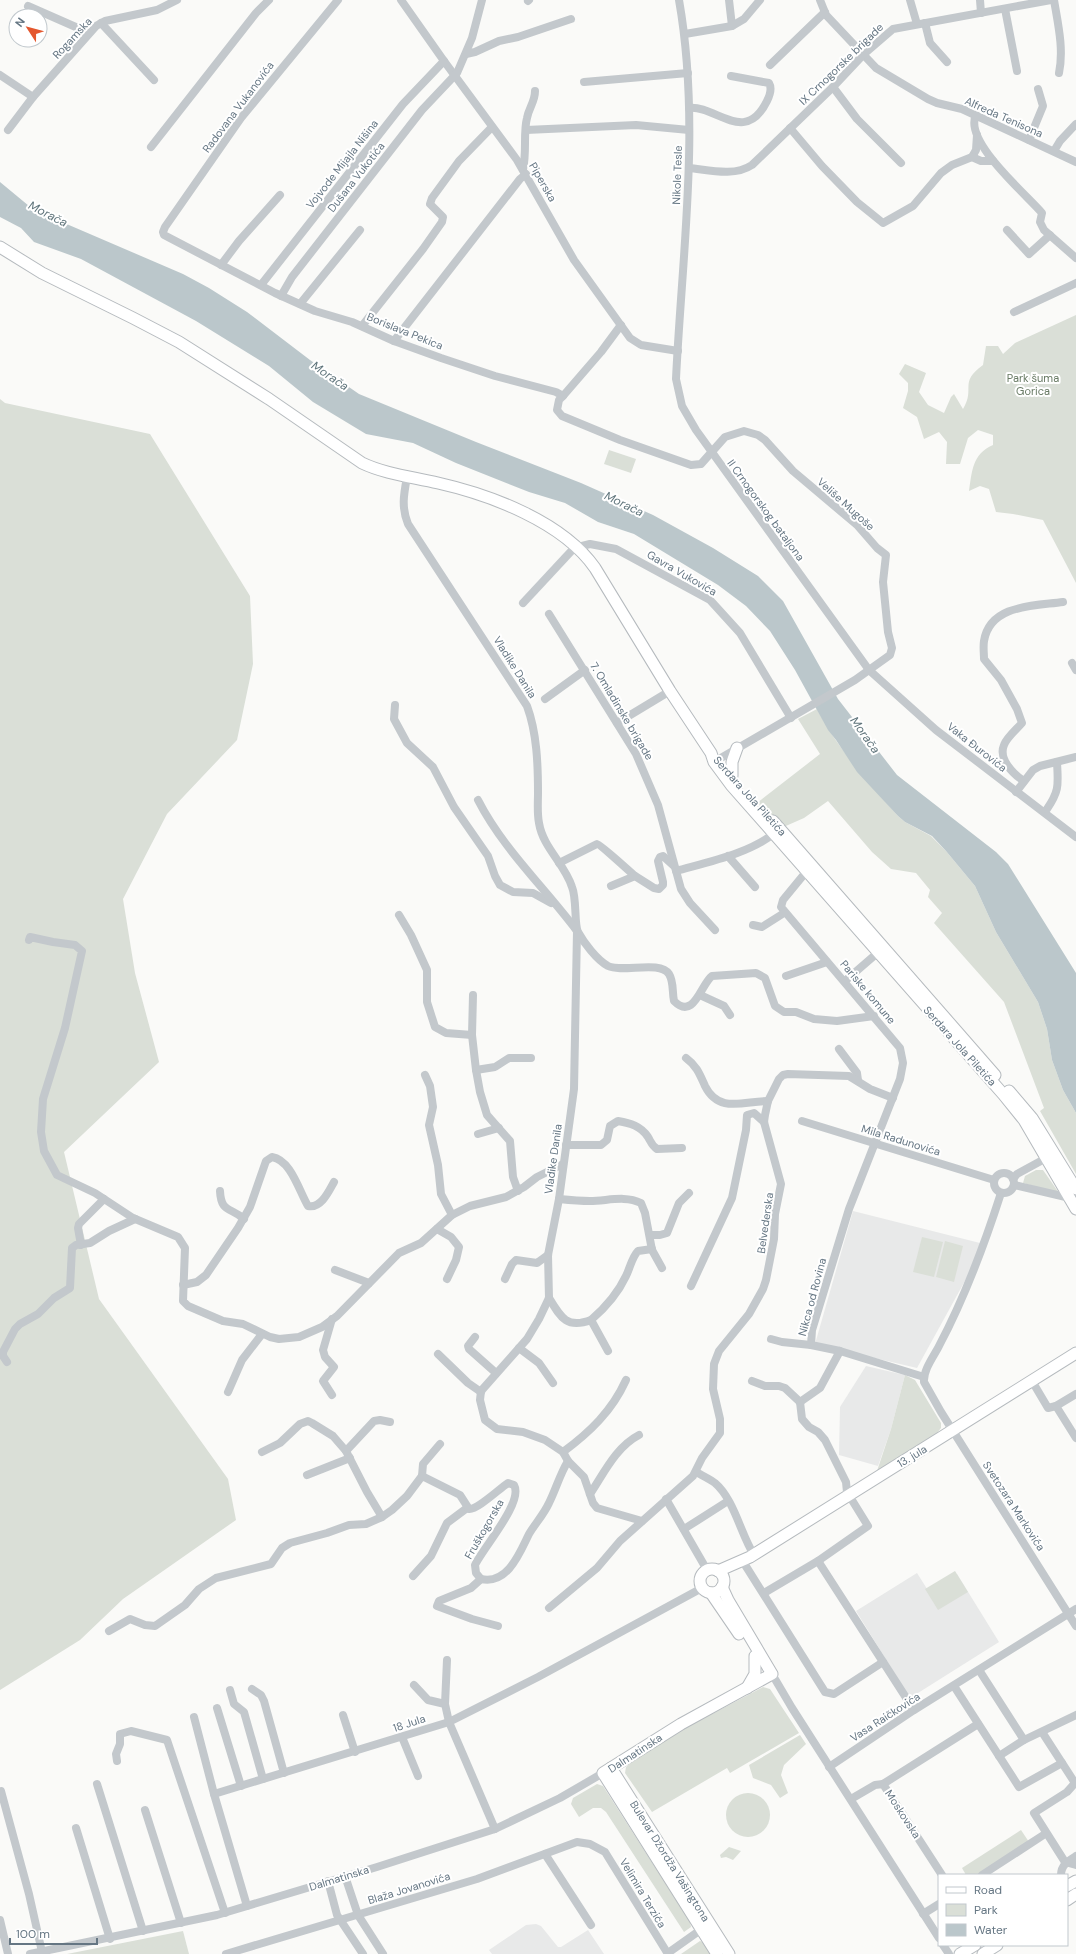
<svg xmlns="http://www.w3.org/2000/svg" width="1076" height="1954" font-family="'DM Sans',sans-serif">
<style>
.built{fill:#e8e9e9}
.green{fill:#dadfd7}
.water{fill:#bbc7cb}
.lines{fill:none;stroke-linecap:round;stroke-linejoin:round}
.major-casing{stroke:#b5babe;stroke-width:13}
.minor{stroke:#c3c8cc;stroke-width:8}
.major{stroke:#fff;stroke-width:11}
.labels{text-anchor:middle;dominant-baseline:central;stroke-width:4;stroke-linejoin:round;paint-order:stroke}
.street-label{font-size:11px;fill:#657683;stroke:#fff}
.park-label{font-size:11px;fill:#687a64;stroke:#fff}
.water-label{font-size:12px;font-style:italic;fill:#60757c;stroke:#fff}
</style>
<rect width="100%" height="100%" fill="#fafaf8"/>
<g class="built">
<polygon points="853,1211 980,1243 977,1259 917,1368 815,1344"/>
<polygon points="866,1366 905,1375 891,1429 878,1466 839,1455 840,1407"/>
<polygon points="917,1573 929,1592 957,1574 999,1642 910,1698 856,1611"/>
<polygon points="536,1924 541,1926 558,1947 561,1947 588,1930 604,1954 492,1954 489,1950 526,1925"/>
</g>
<g class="green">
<path d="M1076,315V583L1043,520L1013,514L996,512L989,489L980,486L969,491C972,472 972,454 993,445V435L978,430L968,438L960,464H946L947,442L939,432L924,439L917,417L903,408L908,391V383L899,374L905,364L926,373L919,392L928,405L944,413L951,397L954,394L963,409C976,388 958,383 983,365L986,346H998L1003,354L1015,343Z"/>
<polygon points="0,399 5,403 150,434 250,596 253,664 237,740 167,814 123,899 135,973 159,1062 64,1152 99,1299 228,1479 236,1520 123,1599 80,1640 0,1690"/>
<polygon points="609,450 636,459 631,473 604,464"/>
<path d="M817,709C837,748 869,783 898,816L905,822L931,836L946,851L975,886L996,932L1038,1002L1047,1029L1052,1060L1063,1090L1076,1113V1174L1040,1111L1044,1108L1004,1002L934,923L942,913L928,897L930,890L916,873L891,869L872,852L828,801L804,818L779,829L757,803L820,754L798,719Z"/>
<polygon points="1036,1170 1043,1170 1059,1193 1023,1183 1025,1176"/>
<polygon points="922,1237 943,1242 934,1277 913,1272"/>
<polygon points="945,1241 963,1246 954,1282 936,1277"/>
<polygon points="905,1375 915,1380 918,1385 941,1423 941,1428 937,1433 877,1471 891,1429"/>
<polygon points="955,1571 968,1592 938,1610 925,1589"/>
<polygon points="763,1687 770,1689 799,1733 730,1773 727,1768 652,1812 625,1773 626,1767 634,1760 699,1719 714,1713"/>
<polygon points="800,1735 806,1744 784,1765 781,1775 788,1793 780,1798 771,1785 753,1778 749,1765"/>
<polygon points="597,1784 603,1786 690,1922 691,1927 684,1932 606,1812 601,1808 593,1808 579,1817 571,1804 573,1798"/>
<circle cx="748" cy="1815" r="22"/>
<polygon points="1021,1830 1029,1842 977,1875 966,1875 962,1868"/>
<polygon points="729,1847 741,1851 733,1860 726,1857 721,1858 720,1855"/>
<polygon points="183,1931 189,1954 67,1954"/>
<polygon points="700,1941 707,1944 714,1954 681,1954"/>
</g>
<polygon class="water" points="0,182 29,206 41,213 183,274 209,288 247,312 310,360 359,394 476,442 581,483 653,515 713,548 758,576 783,601 838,699 897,775 996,852 1008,864 1076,973 1076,1113 1063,1090 1052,1060 1047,1029 1038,1002 996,932 975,886 946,851 932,836 905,822 898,816 857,772 836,740 828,730 795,670 770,631 746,606 718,585 634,534 598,522 565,503 529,492 456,463 413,443 366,434 313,402 269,366 196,321 81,259 34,242 21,228 0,217"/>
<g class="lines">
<defs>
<g id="major">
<path d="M0,247L42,273L133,318L179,342L269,399L362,463C385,474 413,477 438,483C491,495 563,522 595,568L670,691L711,753L714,762L731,785L1003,1094L1024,1120L1076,1209"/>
<polyline points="732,776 732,762 737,748"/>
<polyline points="773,821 995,1075"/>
<polyline points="1009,1091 1032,1118 1076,1189"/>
<circle cx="712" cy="1581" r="12"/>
<polyline points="718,1571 750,1557 1076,1353"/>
<polyline points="711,1593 739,1634"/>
<polyline points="747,1688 755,1674 755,1656"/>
<polyline points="611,1768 729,1954"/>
<polyline points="1067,1886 1076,1881"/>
<polyline points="1067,1900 1076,1894"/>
<polyline points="717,1954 603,1773 681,1724 772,1674 728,1600 722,1587"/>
<polyline points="960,1954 975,1945"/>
<polyline points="983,1954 997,1945"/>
</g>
</defs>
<use href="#major" class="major-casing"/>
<g class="minor">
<polyline points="338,0 241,118 165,227 163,232 164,235 275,293 315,311 352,322 394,341 441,358 495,376 556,392 563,396 601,352 621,325"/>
<polyline points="401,0 444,61 517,160 574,260 630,338 641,345 678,351"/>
<path d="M679,0C701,125 682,253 676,379L682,406L696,430L869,670L936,730L1076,837"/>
<polyline points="729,0 732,26"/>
<polyline points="820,0 826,15 876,68 928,99 937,103 962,109 1076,162"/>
<polyline points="910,0 917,24"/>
<polyline points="980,0 981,13"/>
<path d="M1054,0C1058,24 1064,49 1059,73"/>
<polyline points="528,1 529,0"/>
<polyline points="28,6 78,28 87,34"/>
<polyline points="1005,9 1017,71"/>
<polyline points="101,23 154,80"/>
<polyline points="925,23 930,43 947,62"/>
<polyline points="685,34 732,26 744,19 760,0"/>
<polyline points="466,54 475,52 499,41 518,37 571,19"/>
<polyline points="770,65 825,12"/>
<polyline points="0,75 33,97"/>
<polyline points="584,82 688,73"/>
<polyline points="833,87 857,119 901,163"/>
<path d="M689,108C716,105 745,146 767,101C770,95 772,88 769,83L731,76"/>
<path d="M976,115C963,141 1026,194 1042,213L1040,222L1044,230L1076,258"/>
<polyline points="790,128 822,166 857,202 883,223 913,206 941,173 952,165 972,157 976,150 977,135"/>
<polyline points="8,130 33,97 96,26 105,21 157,10 177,0"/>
<polyline points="526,130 636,125 689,130"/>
<polyline points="1029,140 1043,106 1038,89"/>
<polyline points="151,147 256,13 269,0"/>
<polyline points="1054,151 1060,141 1076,124"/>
<polyline points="972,157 981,161 993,161"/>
<path d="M689,168C709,170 734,177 752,165L833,87L864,54L893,29L1051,0"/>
<path d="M523,169C527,152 523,133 527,118C529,107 535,102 535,91"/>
<polyline points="1007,230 1029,254 1050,235"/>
<polyline points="221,265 239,241 280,195"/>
<polyline points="261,285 403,104 444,61"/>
<polyline points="281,296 292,277 422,110 457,73 472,38 482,0"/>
<polyline points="300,304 360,230"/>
<polyline points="1014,312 1076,283"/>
<polyline points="362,326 423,249 442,222 443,217 430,204 432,198 459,161 492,127"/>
<polyline points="394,341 520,179 526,174"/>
<polyline points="563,396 559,400 557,410 562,416 620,440 691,465 701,464 725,437 744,431 758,435 765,440 793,471 857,525 877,548 886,555 883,582 888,632 892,648 890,655 855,680 714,762"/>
<path d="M407,477C404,493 401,507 408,524L527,706C537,733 538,765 538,793C538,803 537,813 539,823C543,848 565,864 572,887C577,899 574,924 578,932C584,943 597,960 608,966C623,973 660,960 669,974C674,982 672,992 674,1001C694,1021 701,984 712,976L756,973L765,978L775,1006L784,1012H796L814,1019L837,1021L874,1016"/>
<polyline points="578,547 590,544 616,549 710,600 740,633 791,718"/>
<polyline points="523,603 576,546"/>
<polyline points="549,614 636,754 658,805 681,889 690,903 715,930"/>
<polyline points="1072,663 1076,670"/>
<polyline points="545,699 585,670"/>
<polyline points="395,705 394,719 407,743 433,767 454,807 488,856 495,876 500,885 513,892 533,893 551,903"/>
<polyline points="617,723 670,691"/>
<path d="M1024,781C1013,774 998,759 1004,745C1007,737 1017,729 1022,723L1017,709L1001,680L984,659C984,653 983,647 984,641C990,604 1035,606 1063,602"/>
<polyline points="1016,792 1033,770 1040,766 1076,757"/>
<path d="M478,800C503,849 545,888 577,931L574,1089L559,1199L548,1255L549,1298L539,1319L527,1339L481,1391L480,1400L485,1420L497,1429L523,1432L545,1440L563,1452L568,1461L584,1477L593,1503L597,1508L642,1521"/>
<path d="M1047,809C1060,790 1058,784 1057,762"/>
<polyline points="728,856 755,887"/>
<path d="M559,863L597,844C600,844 629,871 635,876"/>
<path d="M676,871C708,862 752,853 777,831"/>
<polyline points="806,872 783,900 781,907 900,1048 903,1063 900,1079 849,1209 812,1330 811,1345 840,1351 924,1377"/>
<polyline points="611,886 635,876 654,888 659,889 663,885 663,882 658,861 660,857 663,856 674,866"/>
<polyline points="399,915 411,935 427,970 427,1002 435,1027 446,1033 472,1035"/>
<polyline points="753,925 762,927 784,913"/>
<polyline points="29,940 30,937 53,942 75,945 82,951 65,1028 43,1099 41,1132 44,1151 57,1175 95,1193 133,1218 178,1237 185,1248 183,1301 188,1306 223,1321 243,1324 270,1337 279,1339 299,1337 322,1327 337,1316 399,1253 421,1243 452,1215 470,1206 506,1197 524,1187 537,1177 563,1164"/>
<polyline points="786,976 827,962"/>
<polyline points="845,981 882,949"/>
<polyline points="473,995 472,1035 476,1070 480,1092 487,1115 510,1141 513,1177 518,1191"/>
<polyline points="700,995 724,1006 730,1015"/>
<polyline points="839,1049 857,1073 858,1080"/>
<path d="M686,1058C697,1066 700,1075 705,1086C719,1114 744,1101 768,1101"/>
<polyline points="476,1070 495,1067 509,1058 531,1058"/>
<polyline points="425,1075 430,1086 433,1107 429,1125 438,1165 441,1194 452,1215"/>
<polyline points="802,1121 994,1180"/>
<polyline points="478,1134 499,1128"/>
<path d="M566,1145H601L607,1140L610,1126L618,1121C630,1123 641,1126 648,1137C651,1142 652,1146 657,1149L682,1148"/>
<circle cx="1004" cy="1183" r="10"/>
<polyline points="1013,1179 1017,1174 1050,1156"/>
<polyline points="1014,1185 1070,1198"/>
<path d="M220,1191C221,1213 231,1207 244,1219"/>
<path d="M1001,1193C984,1246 965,1297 939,1346C934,1356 923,1370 924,1382L941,1412L1076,1626"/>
<path d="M559,1199C569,1200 580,1201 590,1201C607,1201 625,1195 641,1203L645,1213L652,1250L662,1268"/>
<polyline points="437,1229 451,1237 459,1247 456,1260 447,1279"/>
<polyline points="650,1235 660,1235 667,1233 679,1203 689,1193"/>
<polyline points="81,1245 78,1228 79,1224 104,1199"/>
<polyline points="335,1270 369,1283"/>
<polyline points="505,1279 512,1264 516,1260 537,1263 548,1255"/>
<path d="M183,1285L197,1282L206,1275L238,1228L250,1207L266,1161L272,1157C291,1160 299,1191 308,1206C321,1209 329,1191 334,1182"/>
<polyline points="691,1286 732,1198 746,1130 747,1115 754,1113 764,1122"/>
<path d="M549,1298C561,1318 567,1329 591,1320L608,1351"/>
<path d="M591,1320C605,1308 618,1293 626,1276C630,1268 632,1257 638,1251L652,1249"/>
<polyline points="475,1337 468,1346 469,1349 496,1373"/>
<polyline points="771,1339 782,1342 811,1345"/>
<polyline points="519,1348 539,1363 553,1383"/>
<polyline points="438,1354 468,1383 481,1392"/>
<polyline points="7,1362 3,1356 3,1352 15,1329 20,1324 38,1314 54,1298 70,1288 72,1248 76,1245 90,1243 109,1231 135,1219"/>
<polyline points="752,1381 765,1386 779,1386 785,1388 800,1402"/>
<polyline points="1032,1381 1048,1408 1056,1406 1076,1394"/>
<polyline points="228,1392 242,1360 262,1334"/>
<polyline points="332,1395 323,1381 334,1367 325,1357 323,1350 332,1319"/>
<polyline points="800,1402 820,1388 840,1351"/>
<polyline points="1056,1406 1076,1438"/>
<polyline points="346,1451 374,1421 380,1420 390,1422"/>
<polyline points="262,1452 280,1443 300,1424 308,1421 312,1423 333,1436 346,1451 367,1492 382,1517"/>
<path d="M563,1452C590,1432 612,1411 626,1380"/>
<path d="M696,1472C703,1476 710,1479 715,1483C734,1499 741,1535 754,1555"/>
<polyline points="307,1475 350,1458"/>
<polyline points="422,1476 423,1464 440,1444"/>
<path d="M590,1494C604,1473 616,1447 639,1435"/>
<polyline points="666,1499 707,1570"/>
<polyline points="684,1529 728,1501"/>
<polyline points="742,1560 825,1692 834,1694 883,1662"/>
<polyline points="818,1561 914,1710"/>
<polyline points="413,1576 431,1556 447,1523 467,1508"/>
<polyline points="481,1579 471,1588 439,1601 437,1606 472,1619 498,1626"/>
<polyline points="764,1593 818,1561 868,1526 847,1492 846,1482 825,1440 818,1432 809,1427 802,1419 800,1402"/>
<polyline points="549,1608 597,1568 620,1541 693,1476 702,1458 720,1433 720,1419 713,1389 714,1364 719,1351 749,1314 763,1289 766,1280 774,1239 775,1214 781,1184 764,1122 765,1115 768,1101 779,1079 783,1075 788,1074 849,1076 870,1089 893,1098"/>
<path d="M109,1631L130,1619L145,1625L155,1626L185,1605L199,1589L216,1578L271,1564L282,1548L290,1543L327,1533L349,1525L366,1524L382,1517L392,1510L407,1496L422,1476L460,1495L469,1509C477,1510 499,1489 508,1483L514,1485C524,1502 482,1549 475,1565L476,1573L481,1579C508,1585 520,1552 529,1534C535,1524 544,1514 549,1503C556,1489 560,1474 568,1461"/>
<polyline points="979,1670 1024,1740"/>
<polyline points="772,1674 792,1708 939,1938"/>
<polyline points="414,1685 428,1700 445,1704 449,1722 495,1829"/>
<polyline points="954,1686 1019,1787 1062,1763"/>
<polyline points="252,1689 261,1695 264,1701 284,1773"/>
<polyline points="230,1690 234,1704 244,1712 263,1779"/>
<polyline points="445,1704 447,1660"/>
<polyline points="217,1708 241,1786"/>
<polyline points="343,1715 355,1752"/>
<polyline points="194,1717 214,1794"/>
<polyline points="1042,1732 1075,1783"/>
<polyline points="402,1737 418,1776"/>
<polyline points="999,1756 1024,1740 1076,1715"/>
<polyline points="117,1761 116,1754 120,1744 120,1734 131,1731 167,1740 225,1913"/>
<polyline points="829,1767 914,1710 1076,1609"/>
<polyline points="97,1784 143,1931"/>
<polyline points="883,1784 978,1724"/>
<polyline points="1,1791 29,1894 42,1952"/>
<polyline points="851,1799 875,1785 883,1784 942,1875"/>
<polyline points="145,1810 181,1923"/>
<polyline points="76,1828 110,1939"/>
<polyline points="545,1854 591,1925"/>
<polyline points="1065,1862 1034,1813 1067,1792 1076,1782"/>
<polyline points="1065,1862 1076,1865"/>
<polyline points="982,1875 1045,1834"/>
<path d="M1061,1875C1061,1865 1068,1861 1076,1856"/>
<polyline points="345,1876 358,1915 383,1954"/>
<polyline points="328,1881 337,1915 363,1954"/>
<polyline points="247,1906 214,1794 449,1722 538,1677 702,1588"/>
<polyline points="923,1914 939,1904"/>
<polyline points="0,1920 8,1954"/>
<polyline points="943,1945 949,1954"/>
<polyline points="668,1953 706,1926"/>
<polyline points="30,1954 217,1915 377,1867 495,1829 560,1798 603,1773"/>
<polyline points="226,1954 477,1879 577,1842 590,1844 605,1852 668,1954"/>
</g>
<use href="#major" class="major"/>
</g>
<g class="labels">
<g class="street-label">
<text transform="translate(72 38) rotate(-47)">Rogamska</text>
<text transform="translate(841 64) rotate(-44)">IX Crnogorske brigade</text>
<text transform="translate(238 107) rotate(-53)">Radovana Vukanovića</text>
<text transform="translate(1004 117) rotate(24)">Alfreda Tenisona</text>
<text transform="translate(342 164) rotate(-52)">Vojvode Mijajla Nišina</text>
<text transform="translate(677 175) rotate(-88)">Nikole Tesle</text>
<text transform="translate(356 177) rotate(-52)">Dušana Vukotića</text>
<text transform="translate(543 182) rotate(60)">Piperska</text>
<text transform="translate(405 331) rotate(22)">Borislava Pekica</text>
<text transform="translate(846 504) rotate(42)">Veliše Mugoše</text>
<text transform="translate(766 510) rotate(54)">II Crnogorskog bataljona</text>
<text transform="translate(682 573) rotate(30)">Gavra Vukovića</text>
<text transform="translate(515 667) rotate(58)">Vladike Danila</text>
<text transform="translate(622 711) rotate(59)">7. Omladinske brigade</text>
<text transform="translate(977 747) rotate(38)">Vaka Đurovića</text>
<text transform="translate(750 796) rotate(48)">Serdara Jola Piletića</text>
<text transform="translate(868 992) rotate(50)">Pariske komune</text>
<text transform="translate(960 1046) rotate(48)">Serdara Jola Piletića</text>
<text transform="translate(901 1140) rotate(17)">Mila Radunovića</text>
<text transform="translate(553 1159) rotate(-82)">Vladike Danila</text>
<text transform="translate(765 1223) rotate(-82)">Belvederska</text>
<text transform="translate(812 1297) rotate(-75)">Nikca od Rovina</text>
<text transform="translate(912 1456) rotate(-31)">13. jula</text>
<text transform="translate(1014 1506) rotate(57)">Svetozara Markovića</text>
<text transform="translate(484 1529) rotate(-60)">Fruškogorska</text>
<text transform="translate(885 1717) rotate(-33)">Vasa Raičkovića</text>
<text transform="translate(409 1723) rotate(-18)">18 Jula</text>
<text transform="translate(635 1753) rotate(-33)">Dalmatinska</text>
<text transform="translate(903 1814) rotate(57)">Moskovska</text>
<text transform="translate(670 1861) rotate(58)">Bulevar Džordža Vašingtona</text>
<text transform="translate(339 1878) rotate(-17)">Dalmatinska</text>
<text transform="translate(409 1888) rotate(-17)">Blaža Jovanovića</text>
<text transform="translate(643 1893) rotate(59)">Velimira Terzića</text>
</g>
<g class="park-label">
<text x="1033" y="378">Park šuma<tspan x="1033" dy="13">Gorica</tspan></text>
</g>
<g class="water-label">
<text transform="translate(48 214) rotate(27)">Morača</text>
<text transform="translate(330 376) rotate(34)">Morača</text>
<text transform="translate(624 504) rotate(26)">Morača</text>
<text transform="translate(865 735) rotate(55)">Morača</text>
</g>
</g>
<rect x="938" y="1874" width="130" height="72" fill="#ffffff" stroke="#c1c8cd"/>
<rect x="946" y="1887" width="20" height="6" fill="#ffffff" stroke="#c1c8cd"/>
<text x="974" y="1894" font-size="12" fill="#657683">Road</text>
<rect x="946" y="1904" width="20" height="12" fill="#dadfd7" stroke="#c1c8cd"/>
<text x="974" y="1914" font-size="12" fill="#657683">Park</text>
<rect x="946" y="1924" width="20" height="12" fill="#bbc7cb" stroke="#c1c8cd"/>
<text x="974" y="1934" font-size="12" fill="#657683">Water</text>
<g transform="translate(28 28) rotate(306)"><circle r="19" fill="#ffffff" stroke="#c1c8cd"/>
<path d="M0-3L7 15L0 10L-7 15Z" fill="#e4572e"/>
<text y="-6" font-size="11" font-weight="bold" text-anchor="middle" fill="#657683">N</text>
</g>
<path d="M10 1938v6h87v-6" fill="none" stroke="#657683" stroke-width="2"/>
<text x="16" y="1938" font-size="12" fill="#657683" stroke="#ffffff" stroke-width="3" paint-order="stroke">100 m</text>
</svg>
